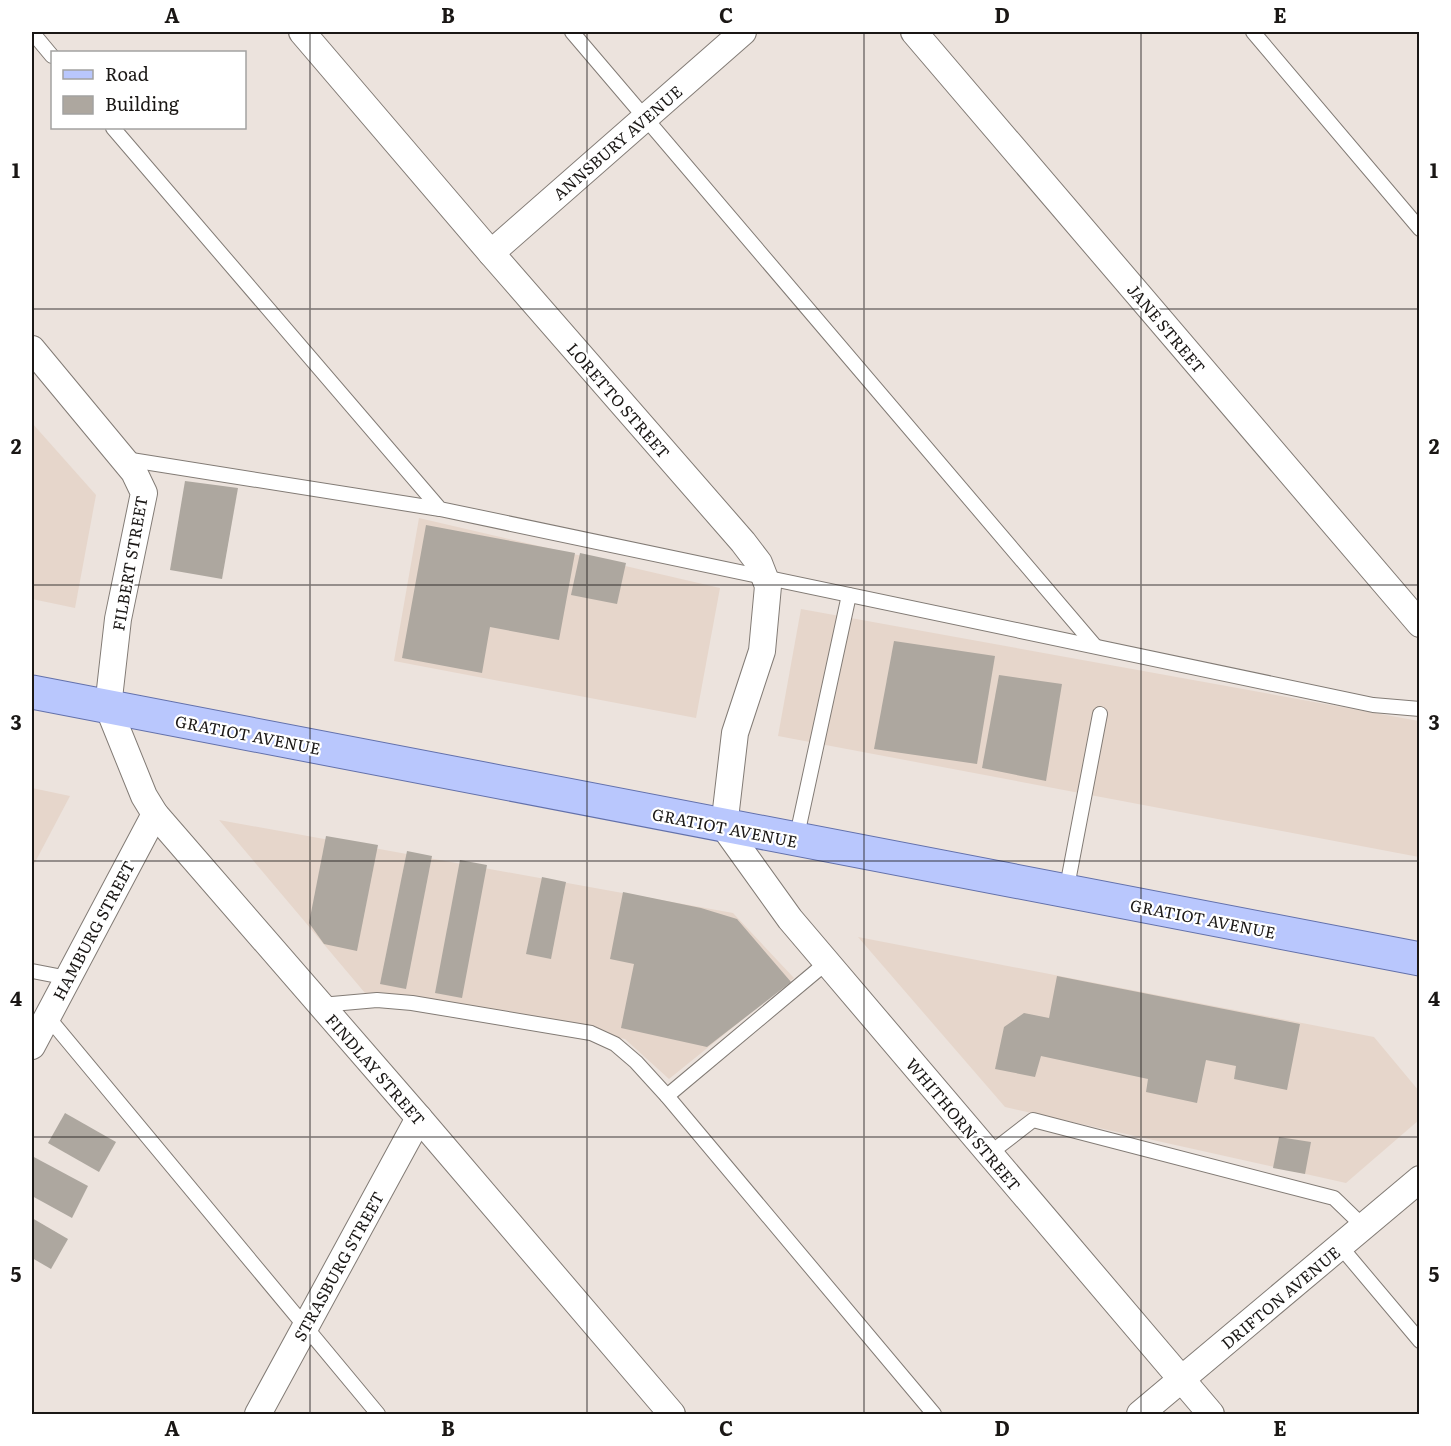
<svg xmlns="http://www.w3.org/2000/svg" width="1451" height="1446" font-family="Literata,serif">
<style>
.built{fill:#e6d6cb}
.building{fill:#ada79f}
.lines{fill:none;stroke-linecap:round;stroke-linejoin:round}
.lane-casing{stroke:#827b75;stroke-width:16}
.street-casing{stroke:#827b75;stroke-width:28}
.primary-casing{stroke:#6371ab;stroke-width:35}
.lane{stroke:#fff;stroke-width:14}
.street{stroke:#fff;stroke-width:26}
.primary{stroke:#b9c7fd;stroke-width:33}
.grid{fill:none;stroke:#1a1715;stroke-width:1.5;stroke-opacity:0.55}
.labels{text-anchor:middle;dominant-baseline:central;stroke-width:4.5;stroke-linejoin:round;paint-order:stroke}
.street-label{font-size:16px;fill:#1a1715;stroke:#fff}
.neatline{fill:none;stroke:#1a1715;stroke-width:2}
.grid-label{font-size:20px;text-anchor:middle;font-weight:bold;fill:#1a1715}
</style>
<rect width="100%" height="100%" fill="#ece3dd"/>
<g class="built">
<polygon points="32,423 96,495 75,608 32,599"/>
<polygon points="419,518 720,588 696,718 394,661"/>
<polygon points="801,609 1419,721 1419,857 778,736"/>
<polygon points="32,788 70,796 32,868"/>
<polygon points="219,820 733,913 794,978 669,1079 625,1039 365,993"/>
<polygon points="858,937 1374,1037 1419,1091 1419,1120 1346,1183 1005,1107"/>
</g>
<g class="building">
<polygon points="185,481 238,488 222,579 170,570"/>
<polygon points="426,525 575,553 559,640 490,627 482,673 402,658"/>
<polygon points="580,553 626,563 617,604 571,595"/>
<polygon points="894,641 995,656 977,764 874,749"/>
<polygon points="999,675 1062,684 1046,781 982,768"/>
<polygon points="326,836 378,845 357,951 324,944 309,923"/>
<polygon points="407,851 432,856 406,989 380,984"/>
<polygon points="460,860 487,865 462,998 435,993"/>
<polygon points="542,877 566,882 551,959 526,954"/>
<polygon points="623,892 701,908 737,919 791,982 707,1047 621,1028 634,964 610,959"/>
<polygon points="1057,976 1300,1024 1287,1090 1234,1079 1236,1066 1206,1060 1197,1103 1146,1092 1148,1079 1041,1056 1035,1077 995,1069 1004,1027 1024,1013 1049,1018"/>
<polygon points="65,1113 116,1142 99,1172 48,1143"/>
<polygon points="1279,1137 1311,1142 1305,1174 1273,1168"/>
<polygon points="32,1156 88,1186 72,1218 32,1196"/>
<polygon points="32,1218 68,1239 51,1269 32,1258"/>
</g>
<g class="lines">
<defs>
<g id="lane">
<polyline points="32,32 52,56"/>
<polyline points="572,32 1095,646"/>
<polyline points="1253,32 1420,229"/>
<polyline points="113,128 440,509 1373,705 1420,709"/>
<polyline points="125,459 440,509"/>
<polyline points="796,840 849,595"/>
<polyline points="1066,892 1100,714"/>
<polyline points="32,971 68,978"/>
<polyline points="321,1005 377,1000 412,1003 591,1033 615,1044 636,1062 667,1096 934,1414"/>
<polyline points="47,1016 378,1414"/>
<polyline points="667,1096 826,963"/>
<polyline points="989,1154 1033,1120 1334,1198 1364,1227"/>
<polyline points="1340,1246 1420,1341"/>
</g>
<g id="street">
<polyline points="302,32 491,253 743,542 759,563 768,586 762,651 735,733 724,827 790,919 1211,1414"/>
<polyline points="914,32 1420,624"/>
<polyline points="491,253 743,32"/>
<polyline points="32,349 134,472 144,493 118,619 108,707 144,796 155,814 419,1118 672,1414"/>
<polyline points="32,1046 155,814"/>
<polyline points="258,1414 419,1118"/>
<polyline points="1140,1414 1420,1179"/>
</g>
<polyline id="primary" points="32,692 1420,959"/>
</defs>
<use href="#lane" class="lane-casing"/>
<use href="#street" class="street-casing"/>
<use href="#primary" class="primary-casing"/>
<use href="#lane" class="lane"/>
<use href="#street" class="street"/>
<use href="#primary" class="primary"/>
</g>
<path class="grid" d="M310,32V1414M587,32V1414M864,32V1414M1141,32V1414M32,309H1420M32,585H1420M32,861H1420M32,1137H1420"/>
<g class="labels">
<g class="street-label">
<text transform="translate(617 142) rotate(-41)">ANNSBURY AVENUE</text>
<text transform="translate(1167 328) rotate(50)">JANE STREET</text>
<text transform="translate(619 400) rotate(49)">LORETTO STREET</text>
<text transform="translate(129 563) rotate(-80)">FILBERT STREET</text>
<text transform="translate(248 734) rotate(11)">GRATIOT AVENUE</text>
<text transform="translate(725 827) rotate(11)">GRATIOT AVENUE</text>
<text transform="translate(1203 918) rotate(11)">GRATIOT AVENUE</text>
<text transform="translate(93 930) rotate(-62)">HAMBURG STREET</text>
<text transform="translate(376 1069) rotate(49)">FINDLAY STREET</text>
<text transform="translate(964 1124) rotate(50)">WHITHORN STREET</text>
<text transform="translate(338 1266) rotate(-61)">STRASBURG STREET</text>
<text transform="translate(1280 1297) rotate(-40)">DRIFTON AVENUE</text>
</g>
</g>
<rect width="1451" height="1446" fill="none" stroke="#ffffff" stroke-width="66"/>
<rect x="51" y="51" width="195" height="78" fill="#ffffff" stroke="#a3a2a1" stroke-width="1.5"/>
<rect x="63" y="70" width="30" height="9" fill="#b9c7fd" stroke="#a3a2a1" stroke-width="1.5"/>
<text x="105" y="81" font-size="18" fill="#1a1715">Road</text>
<rect x="63" y="96" width="30" height="18" fill="#ada79f" stroke="#a3a2a1" stroke-width="1.5"/>
<text x="105" y="111" font-size="18" fill="#1a1715">Building</text>
<rect x="33" y="33" width="1385" height="1380" class="neatline"/>
<g class="grid-label">
<text x="172" y="23">A</text>
<text x="448" y="23">B</text>
<text x="726" y="23">C</text>
<text x="1002" y="23">D</text>
<text x="1280" y="23">E</text>
<text x="16" y="178">1</text>
<text x="1434" y="178">1</text>
<text x="16" y="454">2</text>
<text x="1434" y="454">2</text>
<text x="16" y="730">3</text>
<text x="1434" y="730">3</text>
<text x="16" y="1006">4</text>
<text x="1434" y="1006">4</text>
<text x="16" y="1282">5</text>
<text x="1434" y="1282">5</text>
<text x="172" y="1436">A</text>
<text x="448" y="1436">B</text>
<text x="726" y="1436">C</text>
<text x="1002" y="1436">D</text>
<text x="1280" y="1436">E</text>
</g>
</svg>
